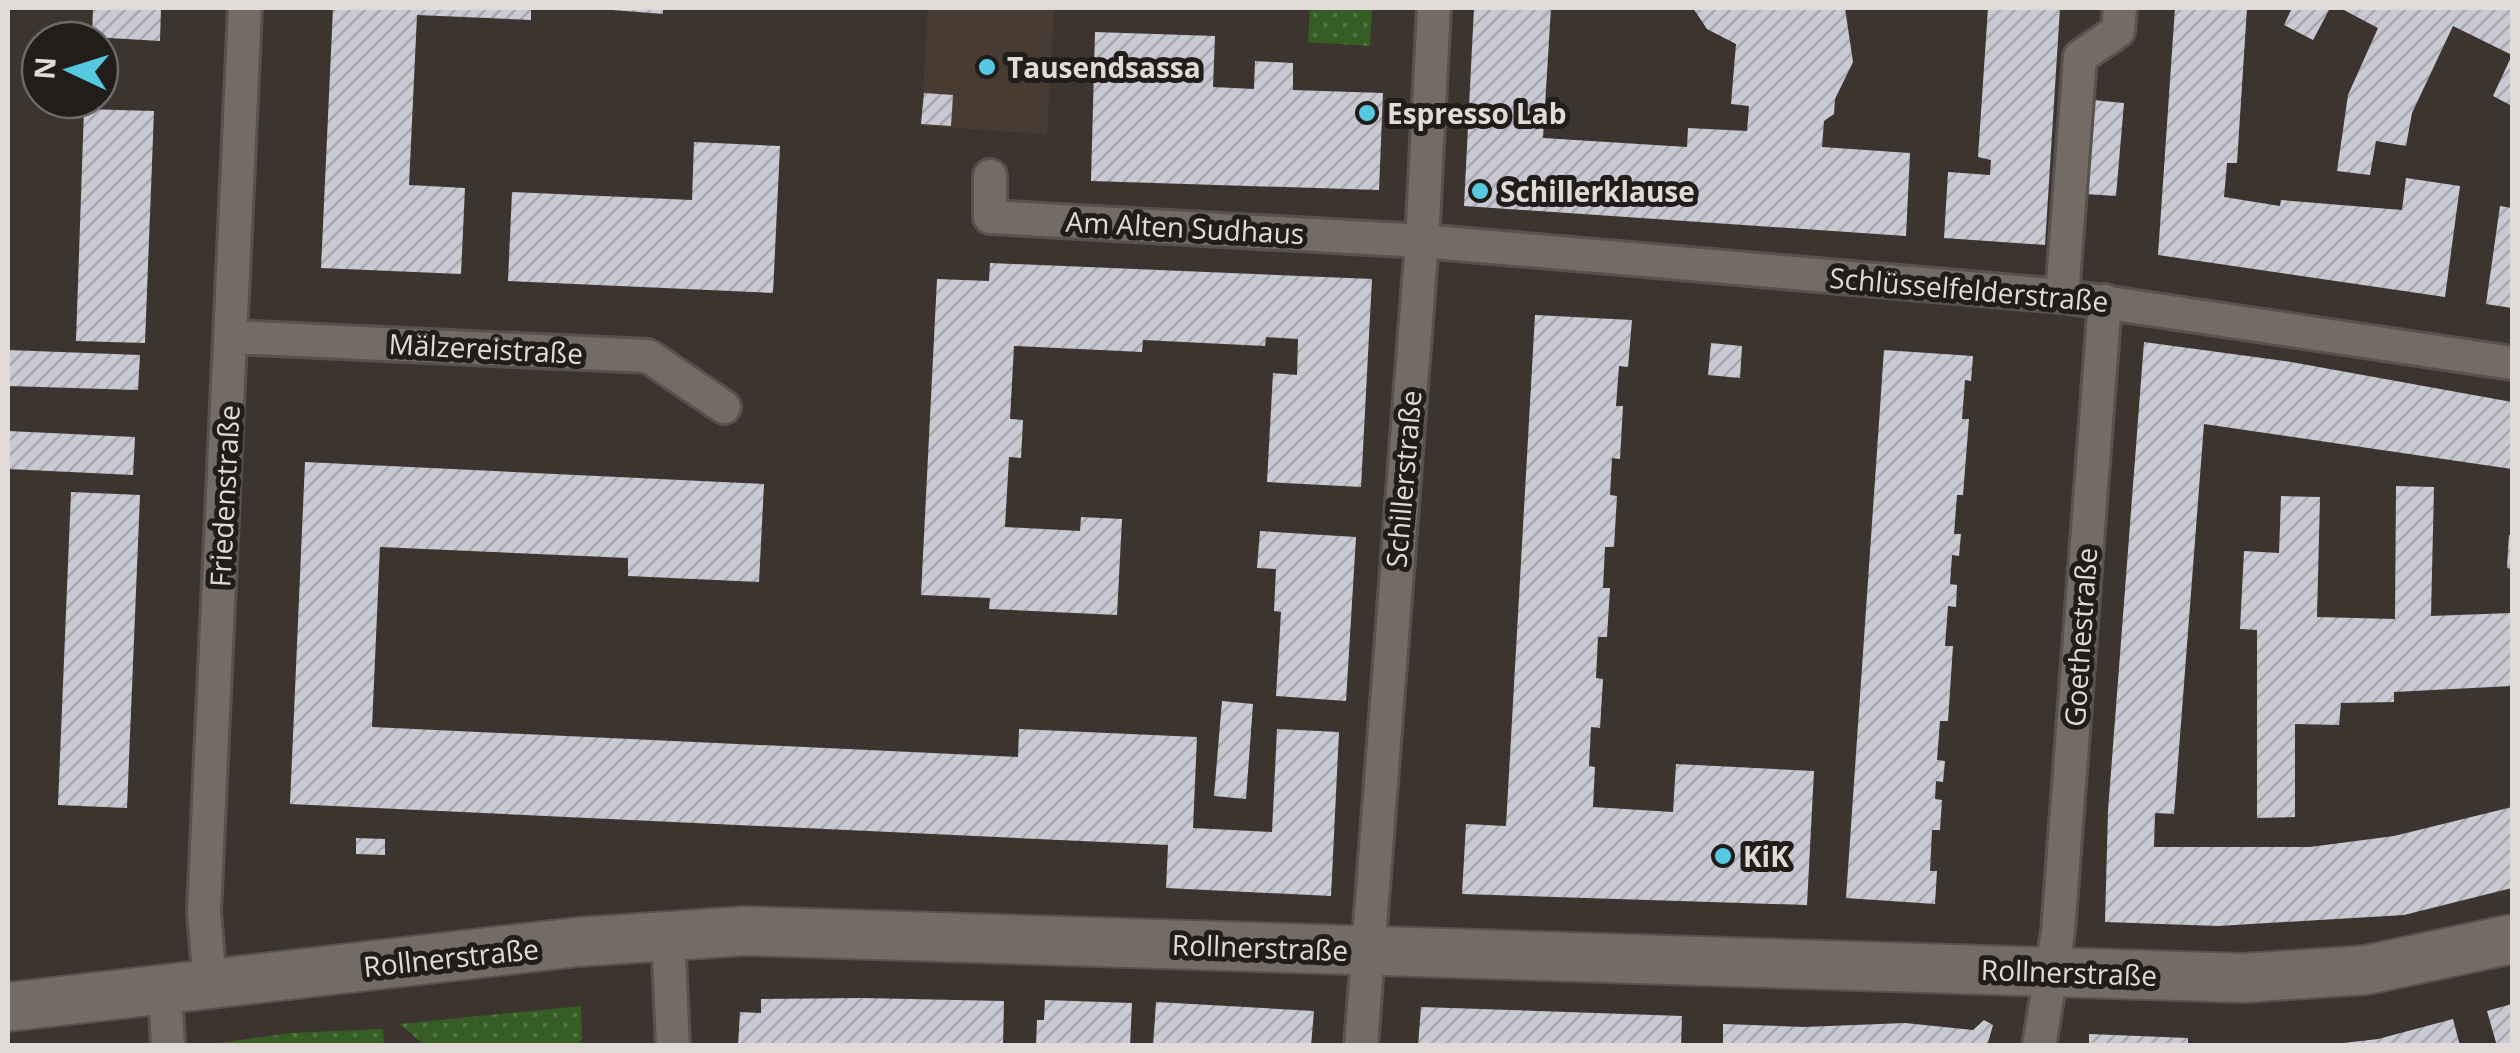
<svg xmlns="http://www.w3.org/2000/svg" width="2520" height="1053" font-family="'Open Sans',sans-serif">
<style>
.built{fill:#483b31}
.grass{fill:url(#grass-dots)}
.building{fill:url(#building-hatch)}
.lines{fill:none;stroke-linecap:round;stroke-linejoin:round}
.street-casing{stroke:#58514d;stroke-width:38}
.secondary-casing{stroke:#58514d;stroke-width:52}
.street{stroke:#736b64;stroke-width:32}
.secondary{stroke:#736b64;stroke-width:48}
.poi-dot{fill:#56c9e1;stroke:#201d1a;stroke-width:4}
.labels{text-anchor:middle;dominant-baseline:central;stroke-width:10;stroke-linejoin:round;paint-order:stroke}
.poi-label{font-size:28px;font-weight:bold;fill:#e0dbd7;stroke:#201d1a;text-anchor:start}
.street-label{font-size:28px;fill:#e0dbd7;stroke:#201d1a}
</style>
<defs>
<pattern id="grass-dots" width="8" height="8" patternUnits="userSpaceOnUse" patternTransform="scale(2.5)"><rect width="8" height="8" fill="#365d24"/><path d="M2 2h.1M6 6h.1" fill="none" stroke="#537443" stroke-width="1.8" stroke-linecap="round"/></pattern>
<pattern id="building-hatch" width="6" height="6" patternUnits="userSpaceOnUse" patternTransform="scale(2.5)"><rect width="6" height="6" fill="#c9c9d4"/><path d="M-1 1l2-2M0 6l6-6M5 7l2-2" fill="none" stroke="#a8a7af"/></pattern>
</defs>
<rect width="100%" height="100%" fill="#3c352f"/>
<polygon class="built" points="928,8 1054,8 1047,134 921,126"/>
<g class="grass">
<polygon points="1310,8 1372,8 1370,46 1308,42"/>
<polygon points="581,1006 582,1039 578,1045 424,1045 400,1024"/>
<polygon points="383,1029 384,1045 203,1045 291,1033"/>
</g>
<g class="building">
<polygon points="93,8 161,8 160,41 92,37"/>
<polygon points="333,8 531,8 531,20 417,15 409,185 465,188 461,274 321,268"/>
<polygon points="587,8 663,8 663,14"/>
<polygon points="1474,8 1551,8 1543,138 1687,147 1688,128 1747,131 1749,106 1731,104 1736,44 1707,29 1693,8 1845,8 1853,62 1835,99 1834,114 1824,121 1822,147 1910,153 1906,236 1464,206"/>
<polygon points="1988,8 2060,8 2045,245 1944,238 1948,172 1990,175 1991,160 1978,157"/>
<polygon points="2175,8 2247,8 2237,163 2227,163 2224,197 2280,206 2281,200 2402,210 2406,178 2460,186 2445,297 2158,255"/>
<polygon points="2292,8 2330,8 2313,40 2284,25"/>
<polygon points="2340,8 2512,8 2512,106 2493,96 2512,55 2453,26 2412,113 2406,146 2376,141 2370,175 2337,171 2348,95 2378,28"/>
<polygon points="1095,32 1215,36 1213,87 1254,89 1255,61 1293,63 1293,90 1383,93 1379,190 1091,181"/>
<polygon points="924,93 953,95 951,126 921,124"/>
<polygon points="2093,100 2124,103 2116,196 2086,194"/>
<polygon points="84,109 154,111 145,343 76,341"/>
<polygon points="694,142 780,146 773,293 508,281 512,192 692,200"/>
<polygon points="2500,206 2512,208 2512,308 2486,304"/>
<polygon points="990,263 1372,279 1361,487 1267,482 1273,373 1297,375 1298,339 1266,337 1265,346 1143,340 1142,352 1014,346 1010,419 1023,420 1021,458 1009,457 1005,527 1080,531 1081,517 1122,519 1117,615 989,609 990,598 921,595 937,279 989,281"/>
<polygon points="1535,315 1632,320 1628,367 1619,366 1616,406 1623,406 1620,459 1612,458 1610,495 1617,496 1614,547 1605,547 1603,588 1610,588 1607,637 1598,637 1596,678 1603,679 1600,728 1591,727 1589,766 1595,767 1593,807 1673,812 1676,764 1814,771 1807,905 1462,894 1466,824 1506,826"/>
<polygon points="2144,342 2291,362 2512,402 2512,469 2204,424 2174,814 2155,813 2154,847 2310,847 2394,836 2512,807 2512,888 2404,915 2218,926 2105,922 2108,811"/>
<polygon points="1711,343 1742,346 1740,378 1708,375"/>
<polygon points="8,350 140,355 138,390 8,386"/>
<polygon points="1884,350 1973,356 1971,381 1965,380 1962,419 1969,419 1963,495 1957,495 1954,534 1961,534 1959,556 1952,555 1950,584 1957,585 1956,607 1948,606 1945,646 1953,646 1948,721 1940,721 1937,760 1945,761 1943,782 1936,781 1935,799 1942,800 1940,830 1932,830 1930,871 1937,871 1935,904 1846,898"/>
<polygon points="8,431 135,437 133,475 8,469"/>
<polygon points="305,462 764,484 759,582 628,576 628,558 380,547 372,727 1018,757 1019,729 1197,737 1193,828 1272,832 1277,729 1339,732 1331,896 1166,888 1168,845 290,804"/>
<polygon points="2396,486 2434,487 2431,616 2512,613 2512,686 2394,692 2394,702 2341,703 2339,725 2295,724 2295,817 2257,818 2257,630 2240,629 2244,551 2279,553 2281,496 2320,497 2317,617 2395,619"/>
<polygon points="71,492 140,495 127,808 58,805"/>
<polygon points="1260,531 1356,537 1346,701 1276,696 1281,612 1274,611 1276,569 1257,568"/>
<polygon points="2509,535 2512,535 2512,569 2507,568"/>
<polygon points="1222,701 1253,704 1246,799 1214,796"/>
<polygon points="356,838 385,839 385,855 356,854"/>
<polygon points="862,998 1004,1001 1003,1046 738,1046 740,1012 761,1013 761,999"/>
<polygon points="1045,1000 1132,1003 1130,1046 1036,1046 1037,1020 1044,1020"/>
<polygon points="1156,1002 1314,1011 1311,1046 1153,1046"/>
<polygon points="2512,1004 2512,1046 2497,1046 2487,1011"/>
<polygon points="1421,1007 1682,1016 1681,1046 1418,1046"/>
<polygon points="2453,1019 2460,1046 2317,1046 2378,1039"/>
<polygon points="1984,1020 1993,1025 1987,1046 1723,1046 1723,1024 1804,1027 1905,1023 1973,1030"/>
<polygon points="2089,1034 2188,1038 2188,1046 2089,1046"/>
</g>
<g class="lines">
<defs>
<g id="street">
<polyline points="990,176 990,217 1422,241 2062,296 2512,363"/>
<polyline points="2062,296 2080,57 2118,31 2120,8"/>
<polyline points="231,337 648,356 724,407"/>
<polyline points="668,935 673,1046"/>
<polyline points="210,984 204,912 245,8"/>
<polyline points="165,989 168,1046"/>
<polyline points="1361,1046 1422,241 1434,8"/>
<polyline points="2039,1046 2058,932 2105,301"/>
</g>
<polyline id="secondary" points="8,1007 578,942 745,931 2243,978 2366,970 2512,939"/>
</defs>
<use href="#street" class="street-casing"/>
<use href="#secondary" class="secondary-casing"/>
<use href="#street" class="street"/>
<use href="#secondary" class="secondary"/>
</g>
<g class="poi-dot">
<circle cx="987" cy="67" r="10"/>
<circle cx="1367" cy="113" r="10"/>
<circle cx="1480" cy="191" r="10"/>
<circle cx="1723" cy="856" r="10"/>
</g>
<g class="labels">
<g class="poi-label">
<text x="1007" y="67">Tausendsassa</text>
<text x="1387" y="113">Espresso Lab</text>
<text x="1500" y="191">Schillerklause</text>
<text x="1743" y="856">KiK</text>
</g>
<g class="street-label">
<text transform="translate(1185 227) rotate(3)">Am Alten Sudhaus</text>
<text transform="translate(1969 289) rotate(5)">Schlüsselfelderstraße</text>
<text transform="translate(486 348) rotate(3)">Mälzereistraße</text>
<text transform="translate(1403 479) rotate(-85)">Schillerstraße</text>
<text transform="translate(224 496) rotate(-87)">Friedenstraße</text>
<text transform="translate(2080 637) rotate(-86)">Goethestraße</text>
<text transform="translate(1260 947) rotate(2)">Rollnerstraße</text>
<text transform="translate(451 957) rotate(-6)">Rollnerstraße</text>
<text transform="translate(2069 972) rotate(2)">Rollnerstraße</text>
</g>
</g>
<rect width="2520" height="1053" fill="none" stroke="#e0dbd7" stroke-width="20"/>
<g transform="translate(70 70) rotate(274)"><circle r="48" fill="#201d1a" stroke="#6d6966" stroke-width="2.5"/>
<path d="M0-8L18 38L0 25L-18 38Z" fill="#56c9e1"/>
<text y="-15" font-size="28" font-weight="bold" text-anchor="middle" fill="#e0dbd7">N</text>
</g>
</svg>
